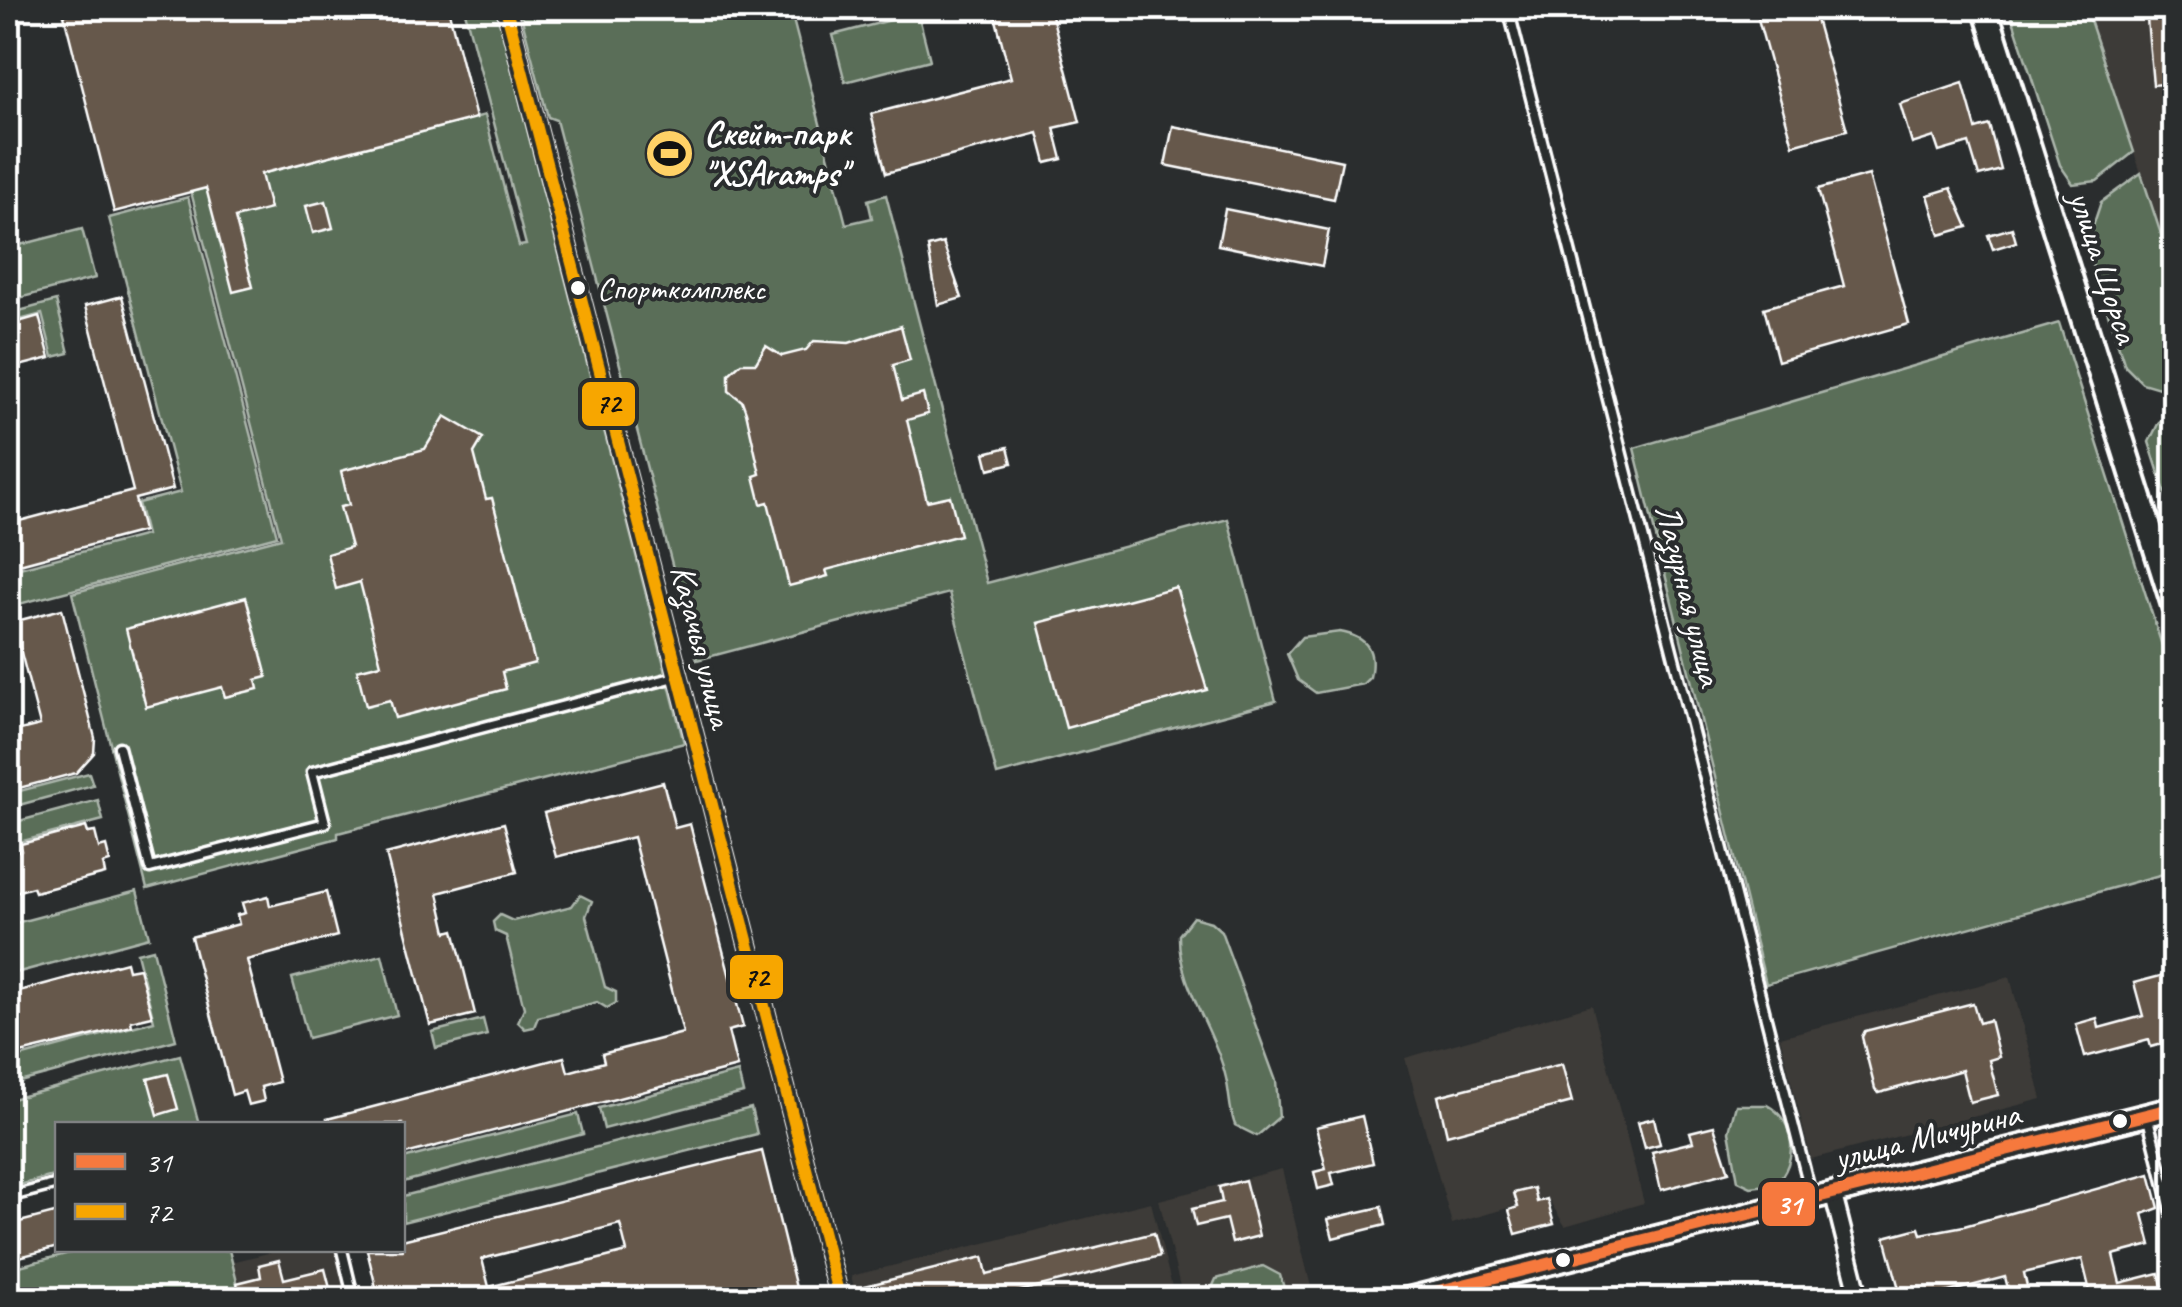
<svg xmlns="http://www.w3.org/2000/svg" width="2182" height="1307" font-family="Caveat,sans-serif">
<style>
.built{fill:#3c3a37}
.green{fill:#5a6e59;stroke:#acb6ac;stroke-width:2.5}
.building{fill:#66584c;stroke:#fff;stroke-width:2.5;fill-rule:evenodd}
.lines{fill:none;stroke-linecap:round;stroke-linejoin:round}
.service-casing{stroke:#fff;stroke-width:15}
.minor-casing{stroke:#fff;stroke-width:22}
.tertiary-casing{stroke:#fff;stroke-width:28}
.secondary-casing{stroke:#fff;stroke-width:30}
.service{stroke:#2a2d2e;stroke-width:8}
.minor{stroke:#2a2d2e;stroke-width:15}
.tertiary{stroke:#2a2d2e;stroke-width:20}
.secondary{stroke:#2a2d2e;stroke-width:22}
.bus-1-casing{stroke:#2a2d2e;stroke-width:20}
.bus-2-casing{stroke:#2a2d2e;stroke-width:20}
.bus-1{stroke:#f6793e;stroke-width:12}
.bus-2{stroke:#f7a600;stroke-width:12}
.bus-dot{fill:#fff;stroke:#2a2d2e;stroke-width:4}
.labels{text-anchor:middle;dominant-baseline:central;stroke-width:8;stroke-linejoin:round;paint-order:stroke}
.bus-label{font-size:32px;fill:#fff;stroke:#2a2d2e;text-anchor:start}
.poi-label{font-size:35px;font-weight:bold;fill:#fff;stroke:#2a2d2e;text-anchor:start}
.street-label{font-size:35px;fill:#fff;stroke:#2a2d2e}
.line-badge{stroke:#2a2d2e;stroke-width:4}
.badge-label{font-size:28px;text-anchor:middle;font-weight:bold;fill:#fff}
.pale-badge-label{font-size:28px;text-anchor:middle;font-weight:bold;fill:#111}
</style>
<rect width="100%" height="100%" fill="#2a2d2e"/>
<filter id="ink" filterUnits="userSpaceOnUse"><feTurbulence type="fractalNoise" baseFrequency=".01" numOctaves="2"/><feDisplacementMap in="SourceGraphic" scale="20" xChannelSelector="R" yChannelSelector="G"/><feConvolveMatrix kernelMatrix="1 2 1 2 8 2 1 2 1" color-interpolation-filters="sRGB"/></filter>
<g filter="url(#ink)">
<g class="built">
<polygon points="2086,8 2174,8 2174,274 2141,173"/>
<polygon points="2010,977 2042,1099 1811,1159 1780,1037"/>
<polygon points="1592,1005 1644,1203 1565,1226 1547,1197 1452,1224 1405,1058"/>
<polygon points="1282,1169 1314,1299 1183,1299 1159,1200"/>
<polygon points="1151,1202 1175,1299 857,1299 851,1276"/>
<polygon points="280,1250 336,1250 349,1299 78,1300"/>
</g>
<g class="green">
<polygon points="464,8 496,8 684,743 338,833 338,838 147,889 72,593 281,538 191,192 485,115 519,246 526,245"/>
<polygon points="519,8 790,8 846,224 872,218 868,200 886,195 987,583 1228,519 1276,701 997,775 949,593 697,660 556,120 548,117"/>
<polygon points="2009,8 2086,8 2134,152 2097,181 2073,184 2060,165"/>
<polygon points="918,13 930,60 845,82 833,35"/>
<polygon points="2141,173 2174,274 2165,301 2174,337 2174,380 2159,388 2142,383 2125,366 2090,258 2092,229 2101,202"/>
<polygon points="188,197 277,536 8,607 8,571 146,535 138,503 181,492 109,218"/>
<polygon points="82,229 95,278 8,301 8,248"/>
<polygon points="56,301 69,353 53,357 42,314 8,323 8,314"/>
<polygon points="2059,323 2174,683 2174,871 1766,984 1634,448"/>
<polygon points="2174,414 2174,520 2149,442 2159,422"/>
<path d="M1340,632C1367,637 1376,650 1370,677L1363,684L1316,693L1298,680L1287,654L1302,637Z"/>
<polygon points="89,773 93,785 8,808 8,794"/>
<polygon points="98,800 103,820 8,845 8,824"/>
<polygon points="137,891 149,937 8,975 8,925"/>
<polygon points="580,895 592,901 586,916 605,987 616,992 616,1003 607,1008 597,1002 538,1017 534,1027 525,1029 518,1022 524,1008 506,936 495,931 493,922 500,915 513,921 572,906"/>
<path d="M1193,917L1211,922L1221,931L1276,1081L1279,1117L1257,1136L1235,1125C1229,1109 1230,1095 1226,1078C1215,1029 1178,986 1179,935Z"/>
<polygon points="153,949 176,1040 8,1085 8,1060 154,1021 137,953"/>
<polygon points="382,955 397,1015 308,1038 292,978"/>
<polygon points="483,1019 487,1035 436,1048 432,1032"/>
<polygon points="180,1055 199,1124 58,1124 57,1175 8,1188 8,1169 13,1167 8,1144 8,1100"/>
<polygon points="738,1072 743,1093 604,1129 599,1108"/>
<path d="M1736,1105H1767C1796,1120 1799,1162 1775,1184L1751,1187L1738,1181L1729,1131Z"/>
<polygon points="751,1108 757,1134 403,1222 403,1196"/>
<polygon points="578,1114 583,1134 403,1182 403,1159"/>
<polygon points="81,1250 229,1250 239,1290 202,1300 8,1299 8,1269"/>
<polygon points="1263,1266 1280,1275 1284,1288 1280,1299 1207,1299 1216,1279"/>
</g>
<g class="building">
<polygon points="94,8 331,8 331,13 353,8 448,8 476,118 261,174 270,209 235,218 253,287 233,292 206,188 114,212 64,15"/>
<polygon points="993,8 1050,8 1080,122 1054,128 1062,159 1046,163 1038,133 886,173 871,114 1011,78"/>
<polygon points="1755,8 1813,8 1847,130 1793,145"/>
<polygon points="2146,8 2174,8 2174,83 2153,85"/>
<polygon points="1963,83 1976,129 1989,125 2001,170 1979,176 1969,143 1939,152 1934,137 1912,144 1900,104"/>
<polygon points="1173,126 1342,161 1334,199 1165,165"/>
<polygon points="1869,175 1909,324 1778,361 1764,308 1844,286 1818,189"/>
<polygon points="1951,188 1968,227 1940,235 1928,195"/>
<polygon points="326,201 333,228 313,233 306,206"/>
<polygon points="1225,209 1329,230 1322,266 1218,245"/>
<polygon points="2012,228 2016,242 1993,249 1988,235"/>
<polygon points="943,243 962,298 938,305 928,247"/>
<polygon points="122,296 173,489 135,499 143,531 8,567 8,524 133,491 85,306"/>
<polygon points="39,316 50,358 8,369 8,325"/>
<polygon points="901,326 910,360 893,365 902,400 923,394 928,414 907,420 927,501 950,496 960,535 826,570 828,576 789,586 768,502 761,504 754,476 760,474 746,412 742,401 729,391 729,374 741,363 756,363 766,346 782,356 806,350 814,341 849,343"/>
<polygon points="445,416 483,438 474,453 486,499 492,498 535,663 502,672 506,689 395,718 390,700 366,706 357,670 381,664 360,582 336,589 327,554 351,547 340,507 349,505 341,471 425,449"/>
<polygon points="1008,447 1012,463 989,469 985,453"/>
<polygon points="1176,587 1207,690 1066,728 1038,623"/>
<polygon points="246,597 267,677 256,680 258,689 225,697 222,687 146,707 126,629"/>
<polygon points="62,609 95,738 94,753 76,773 8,791 8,733 40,725 13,622"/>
<polygon points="663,782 675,828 690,824 743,1027 728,1031 737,1067 402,1155 402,1124 328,1124 327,1119 564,1057 568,1072 604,1062 602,1054 683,1033 633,837 556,857 544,813"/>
<polygon points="504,823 517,872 438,893 447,932 454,930 475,1014 430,1025 386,854"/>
<polygon points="86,827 88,833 95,832 99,848 106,846 110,862 103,864 105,874 35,892 33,887 8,894 8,854 22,850 21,844"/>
<polygon points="326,892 337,936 247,960 279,1082 261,1087 264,1101 248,1105 244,1091 232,1095 191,937 239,924 237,915 245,913 242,903 268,896 270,906"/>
<polygon points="126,962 128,970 139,968 152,1016 131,1021 132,1026 8,1056 8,994"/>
<polygon points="2164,975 2174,1014 2174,1041 2151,1047 2149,1040 2085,1057 2076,1024 2097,1018 2099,1028 2143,1016 2134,983"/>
<polygon points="1973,1003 1979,1023 1990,1020 1999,1057 1989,1060 1998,1095 1970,1102 1962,1070 1879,1093 1875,1089 1862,1037 1865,1031"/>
<polygon points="1562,1064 1572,1102 1447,1135 1438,1096"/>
<polygon points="168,1074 178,1109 158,1115 148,1079"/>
<polygon points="1362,1116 1373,1163 1331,1173 1334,1185 1318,1189 1314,1172 1326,1169 1316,1127"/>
<polygon points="1654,1118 1660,1144 1645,1148 1638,1122"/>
<polygon points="1714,1126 1729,1172 1661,1190 1652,1152 1693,1142 1690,1132"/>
<path d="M762,1151L799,1300H632V1294L609,1300H379L367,1250H402V1240ZM620,1224L627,1252L489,1287L482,1259Z"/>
<polygon points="2150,1174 2159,1208 2143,1214 2151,1245 2113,1255 2120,1283 2159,1273 2166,1300 2092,1300 2082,1259 2024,1273 2030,1300 2011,1300 2005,1277 1937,1295 1938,1300 1902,1300 1885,1237 1919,1228 1921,1234 1964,1226"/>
<polygon points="1245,1180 1259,1236 1232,1243 1226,1219 1196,1226 1192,1209 1222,1202 1219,1187"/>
<polygon points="1534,1188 1537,1202 1547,1199 1554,1224 1516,1234 1509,1210 1518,1207 1514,1193"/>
<polygon points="1381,1207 1385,1225 1333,1238 1328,1219"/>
<polygon points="58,1212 58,1247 8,1260 8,1225"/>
<polygon points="1154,1233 1160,1256 984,1300 869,1300 865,1286 983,1257 987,1274"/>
<polygon points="279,1260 284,1279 325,1269 333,1300 241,1300 237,1283 261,1277 259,1265"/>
</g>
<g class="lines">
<defs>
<g id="service">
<polyline points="1508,8 1812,1198"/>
<polyline points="119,747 150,868 325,823 312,772 679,676"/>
<polyline points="2147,1115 2174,1221"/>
<polyline points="8,1197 58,1184"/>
<polyline points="342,1250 354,1300"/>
</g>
<g id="minor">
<polyline points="506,8 840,1300"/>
<polyline points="1833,1193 1860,1300"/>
<polyline points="1493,1277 1499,1300"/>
</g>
<polyline id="tertiary" points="1403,1300 2174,1108"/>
<polyline id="secondary" points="1985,8 2174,606"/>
</defs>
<use href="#service" class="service-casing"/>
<use href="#minor" class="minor-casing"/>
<use href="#tertiary" class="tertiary-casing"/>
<use href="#secondary" class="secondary-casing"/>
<use href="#service" class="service"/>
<use href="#minor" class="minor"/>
<use href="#tertiary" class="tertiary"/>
<use href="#secondary" class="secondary"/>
<defs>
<polyline id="bus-1" points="1403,1300 2174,1108"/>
<polyline id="bus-2" points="506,8 840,1300"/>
</defs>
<use href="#bus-1" class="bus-1-casing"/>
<use href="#bus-2" class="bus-2-casing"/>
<use href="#bus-1" class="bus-1"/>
<use href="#bus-2" class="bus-2"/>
</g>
</g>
<defs>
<symbol id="stadium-disc" viewBox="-11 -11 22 22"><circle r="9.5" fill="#ffd166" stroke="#2a2d2e"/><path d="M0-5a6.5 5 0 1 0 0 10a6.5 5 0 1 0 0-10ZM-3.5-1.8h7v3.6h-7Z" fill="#111"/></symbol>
</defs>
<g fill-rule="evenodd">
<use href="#stadium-disc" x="642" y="126" width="55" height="55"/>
</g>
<g class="bus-dot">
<circle cx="578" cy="288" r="9"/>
<circle cx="2120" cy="1121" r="9"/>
<circle cx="1563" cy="1260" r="9"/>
</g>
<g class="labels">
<g class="bus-label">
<text x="597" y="288">Спорткомплекс</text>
</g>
<g class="poi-label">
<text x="704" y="133">Скейт-парк<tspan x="704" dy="40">"XSAramps"</tspan></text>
</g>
<g class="street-label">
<text transform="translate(2104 267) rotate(72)">улица Щорса</text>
<text transform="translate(1689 595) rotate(76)">Лазурная улица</text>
<text transform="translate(702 646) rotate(76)">Казачья улица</text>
<text transform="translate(1927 1136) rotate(-14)">улица Мичурина</text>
</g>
</g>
<g class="line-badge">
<rect x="580" y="380" width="57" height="48" rx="10" fill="#f7a600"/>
<rect x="728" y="953" width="57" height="48" rx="10" fill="#f7a600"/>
<rect x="1760" y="1180" width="57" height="48" rx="10" fill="#f6793e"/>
</g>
<g class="badge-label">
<text x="1789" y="1214">31</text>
</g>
<g class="pale-badge-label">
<text x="608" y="413">72</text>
<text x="756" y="987">72</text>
</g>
<rect width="2182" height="1307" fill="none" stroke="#2a2d2e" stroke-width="40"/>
<rect x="20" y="20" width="2142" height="1267" fill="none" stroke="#fff" stroke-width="4" filter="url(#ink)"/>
<rect x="55" y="1122" width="350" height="130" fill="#2a2d2e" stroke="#7f8182" stroke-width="2.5"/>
<rect x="75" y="1154" width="50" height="15" fill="#f6793e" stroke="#7f8182" stroke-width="2.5"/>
<text x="145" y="1172" font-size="30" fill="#ffffff">31</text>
<rect x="75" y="1204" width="50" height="15" fill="#f7a600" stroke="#7f8182" stroke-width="2.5"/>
<text x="145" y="1222" font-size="30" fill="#ffffff">72</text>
</svg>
